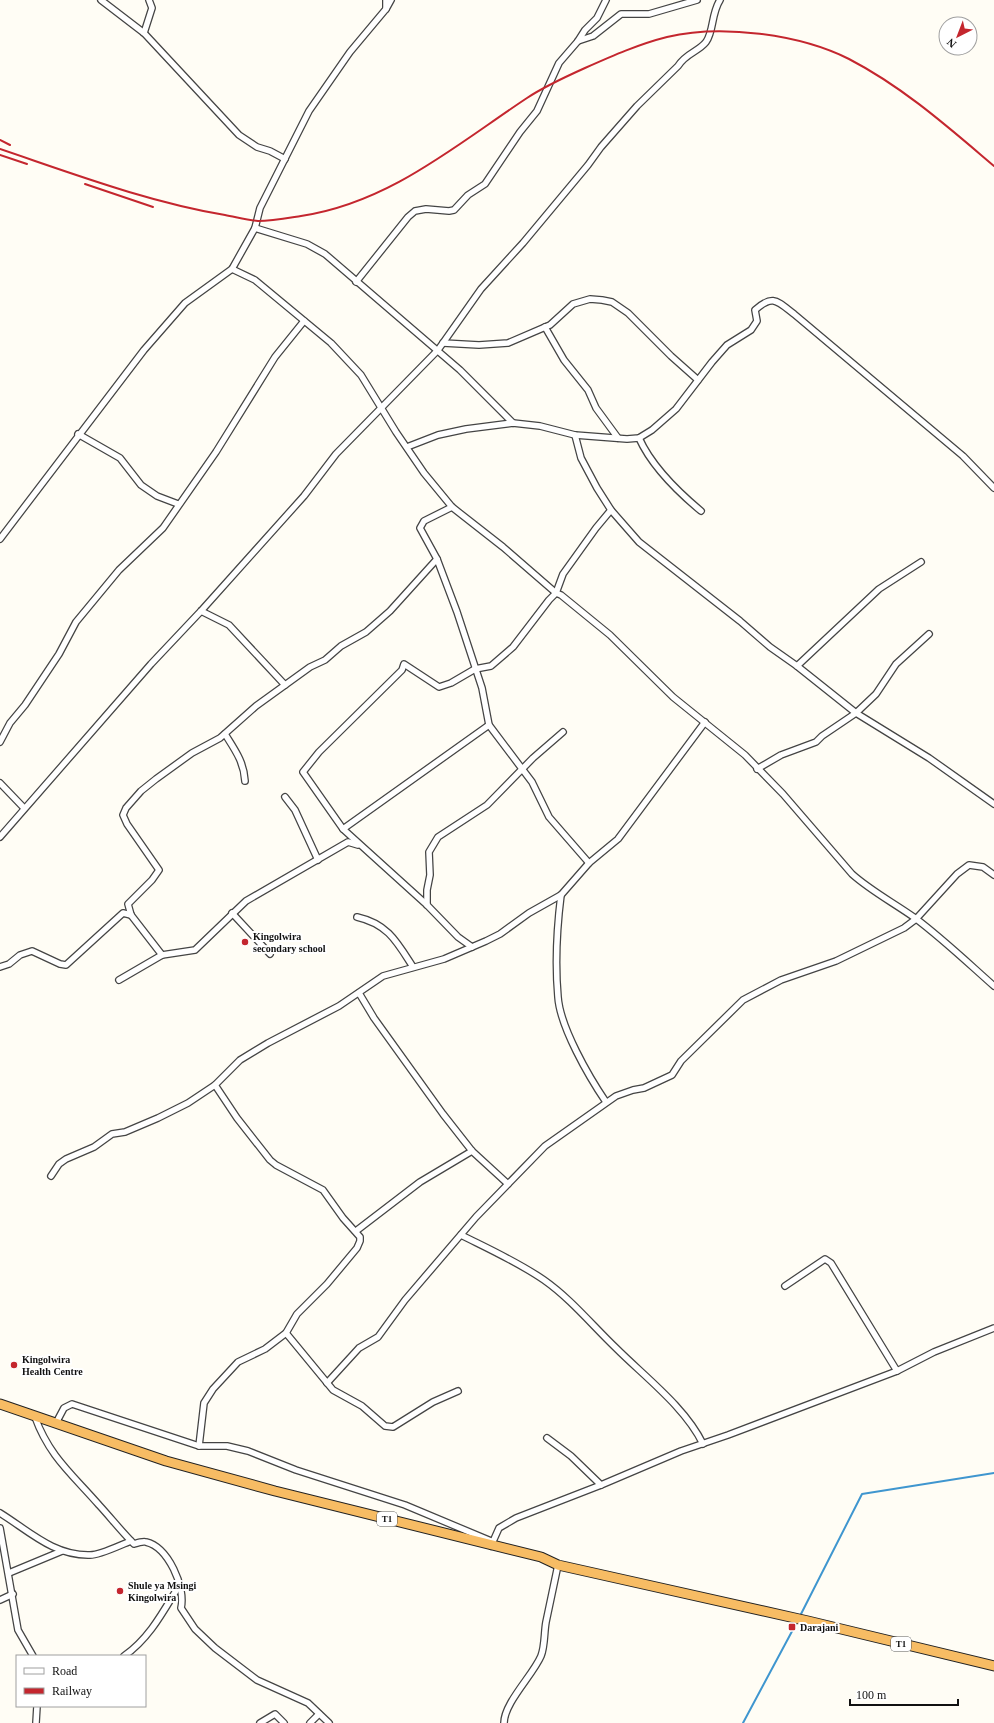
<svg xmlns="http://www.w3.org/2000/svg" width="994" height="1723" font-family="Georgia,serif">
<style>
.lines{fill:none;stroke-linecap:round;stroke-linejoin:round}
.stream{stroke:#3f96cf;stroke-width:2}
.minor-casing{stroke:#444;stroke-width:8}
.trunk-casing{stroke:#222;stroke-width:11}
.minor{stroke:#fff;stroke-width:5.5}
.trunk{stroke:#f7bc64;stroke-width:9}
.rail{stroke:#c4262e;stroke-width:2}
.poi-dot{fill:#c4262e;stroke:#fff;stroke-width:1.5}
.labels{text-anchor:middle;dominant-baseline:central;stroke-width:4;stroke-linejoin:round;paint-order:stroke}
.shield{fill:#fff;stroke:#585858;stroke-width:1}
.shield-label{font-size:9px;font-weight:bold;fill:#111}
.poi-label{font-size:10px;font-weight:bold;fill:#111;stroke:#fff;text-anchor:start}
</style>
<rect width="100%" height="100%" fill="#fffdf5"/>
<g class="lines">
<g class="stream">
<polyline points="800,1616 862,1494 994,1473"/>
<polyline points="743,1723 797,1622"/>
</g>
<defs>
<g id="minor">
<polyline points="101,0 144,33 239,135 257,147 270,151 285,159"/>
<polyline points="386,9 391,0"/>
<polyline points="144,33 152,8 149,0"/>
<polyline points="578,41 593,36 621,14 649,14 697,0"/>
<polyline points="255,228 307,244 325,254 460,370 513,423"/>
<path d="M232,269L255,280L331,343L361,375L396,432L424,473L452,507L503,547L556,593L561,595L610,635L673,697L745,755L783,794L852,874C871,891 894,903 915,918C943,939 968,963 994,986"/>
<polyline points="356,282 408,217 415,211 426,209 449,211 454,210 468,195 485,184 520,132 537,111 559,63 578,41 585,30 597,18 606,0"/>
<polyline points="545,327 564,360 588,390 596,408 618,438"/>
<polyline points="443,343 479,345 508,343 550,325 573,304 590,299 602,300 612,302 628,313 671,356 698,380"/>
<polyline points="78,434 120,458 141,485 157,496 178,504"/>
<polyline points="575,435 581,458 597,488 611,510 639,542 740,621 770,647 797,666 856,713 929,758 994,804"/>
<path d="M639,438C652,467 677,491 701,511"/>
<path d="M407,447L438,435L466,429L513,423L540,426L575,435L627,439L639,438L652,430L676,409L712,362L727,345L751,330L757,321L755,310C773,294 777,301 794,314L963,456L994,488"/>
<polyline points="452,507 424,521 420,528 437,559 457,612 482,688 489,725 532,782 549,817 589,863"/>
<polyline points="0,539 144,350 185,303 232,269 255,228 260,208 309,111 350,52 386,9 386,0"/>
<polyline points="201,611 229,625 285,685"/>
<polyline points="797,666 879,589 921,562"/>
<path d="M225,734C235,750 244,762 245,781"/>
<polyline points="0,742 10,723 25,705 59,654 76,622 119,570 163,528 216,452 275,357 304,321"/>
<polyline points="757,769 781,755 816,742 822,736 856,713 876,694 896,664 929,634"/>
<polyline points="0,783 24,808"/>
<polyline points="285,797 295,810 318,860"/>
<polyline points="343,829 489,725"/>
<path d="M0,837L151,664L201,611L304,496L336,454L438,350L481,289L523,243L588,165L601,147L637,106L678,66C686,53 698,52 706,42C714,31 711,14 720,0"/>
<path d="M561,895C557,927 555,964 558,997C560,1027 589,1077 606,1102"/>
<polyline points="427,905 427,890 430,875 429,852 438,837 487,805 533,758 563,732"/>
<polyline points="232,913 270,954"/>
<path d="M357,917C388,924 397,942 413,967"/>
<polyline points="472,947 458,937 427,905 343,829 303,772 319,752 402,670 404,664 439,687 451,683 475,669 491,666 513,647 549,600 556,593 563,574 596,528 611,510"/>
<polyline points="162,955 131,915 128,904 152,880 159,870 127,824 123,815 126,808 141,791 156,779 192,753 220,738 256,706 310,667 325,660 341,646 366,632 390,611 437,559"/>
<polyline points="0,967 9,964 20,955 32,951 60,964 66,965 123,913 131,915"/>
<polyline points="119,980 162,955 195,950 246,901 348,842 358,845"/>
<polyline points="359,993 374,1018 443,1114 472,1151 508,1184"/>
<polyline points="51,1176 59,1164 66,1159 94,1147 112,1134 125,1132 158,1118 188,1103 215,1085 240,1060 268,1043 339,1006 383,976 444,959 486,941 500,934 529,913 561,895 589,863 618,839 705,722"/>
<polyline points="356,1231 420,1182 472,1151"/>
<path d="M461,1235C489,1249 518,1262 544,1280C571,1299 592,1325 616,1348C645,1377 685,1407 703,1444"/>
<polyline points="785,1286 825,1259 831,1263 897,1371"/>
<polyline points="286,1333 333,1390 362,1406 385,1426 393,1427 433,1402 458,1391"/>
<polyline points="327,1383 359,1348 378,1337 405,1300 476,1217 545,1146 616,1096 633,1090 644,1088 672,1075 681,1061 743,1000 781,980 836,961 904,928 916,919 957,874 969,865 983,867 994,875"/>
<path d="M35,1417C49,1456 72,1474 99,1505C111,1518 121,1531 134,1544C137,1543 143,1541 146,1542C168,1547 186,1587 181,1608L195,1629L215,1648L257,1680L308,1703L329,1723"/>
<polyline points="56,1423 64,1408 72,1404 199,1446 227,1446 248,1451 296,1470 405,1505 491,1541"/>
<polyline points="547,1438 571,1456 601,1485"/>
<polyline points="199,1446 204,1403 213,1389 238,1362 265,1349 286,1333 297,1314 327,1284 357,1248 360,1241 360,1237 343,1218 323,1190 276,1165 270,1160 237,1118 215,1085"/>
<path d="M0,1513C29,1531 54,1556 90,1555C101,1555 120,1545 131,1541"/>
<polyline points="0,1528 18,1630 33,1656"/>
<polyline points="491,1546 499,1528 516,1518 601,1485 681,1451 728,1435 897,1371 934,1352 994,1328"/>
<polyline points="9,1573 62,1551"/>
<polyline points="0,1600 13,1594"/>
<path d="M124,1656C150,1638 164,1610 180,1584"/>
<polyline points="36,1723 37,1706"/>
<polyline points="260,1723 275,1714 284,1723"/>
<polyline points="310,1723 319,1714"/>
<path d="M504,1723C504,1703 533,1675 541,1656C545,1646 544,1633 546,1622C550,1603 554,1584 558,1565"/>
</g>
<polyline id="trunk" points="0,1404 166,1461 275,1491 541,1557 558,1565 808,1621 994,1666"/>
</defs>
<use href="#minor" class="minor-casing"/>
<use href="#trunk" class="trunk-casing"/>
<use href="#minor" class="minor"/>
<use href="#trunk" class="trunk"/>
<g class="rail">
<polyline points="0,140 10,145"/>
<path d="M0,149C74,174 148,202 225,215C236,217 247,220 258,221C272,221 288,218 301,216C389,203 456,145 527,98C545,86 565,77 585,68C612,56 639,44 667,37C721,24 799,34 849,59C903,87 948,127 994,166"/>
<polyline points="0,155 27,164"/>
<polyline points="85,184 153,207"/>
</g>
</g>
<g class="poi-dot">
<circle cx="245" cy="942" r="4"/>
<circle cx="14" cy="1365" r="4"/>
<circle cx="120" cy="1591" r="4"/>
<rect x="788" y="1623" width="8" height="8" rx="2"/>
</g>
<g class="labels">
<g class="shield">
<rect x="377" y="1512" width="20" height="14" rx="3"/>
<rect x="891" y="1637" width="20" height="14" rx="3"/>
</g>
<g class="shield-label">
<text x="387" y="1519">T1</text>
<text x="901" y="1644">T1</text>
</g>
<g class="poi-label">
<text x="253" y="936">Kingolwira<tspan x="253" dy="12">secondary school</tspan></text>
<text x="22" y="1359">Kingolwira<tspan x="22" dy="12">Health Centre</tspan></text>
<text x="128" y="1585">Shule ya Msingi<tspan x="128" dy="12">Kingolwira</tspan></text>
<text x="800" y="1627">Darajani</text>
</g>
</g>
<rect x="16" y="1655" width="130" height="52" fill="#ffffff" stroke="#a0a0a0"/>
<rect x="24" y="1668" width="20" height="6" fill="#ffffff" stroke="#a0a0a0"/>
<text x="52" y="1675" font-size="12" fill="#111111">Road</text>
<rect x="24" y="1688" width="20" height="6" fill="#c4262e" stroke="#a0a0a0"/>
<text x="52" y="1695" font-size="12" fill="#111111">Railway</text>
<g transform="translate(958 36) rotate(222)"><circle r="19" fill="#ffffff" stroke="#a0a0a0"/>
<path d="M0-3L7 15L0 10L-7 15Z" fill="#c4262e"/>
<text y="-6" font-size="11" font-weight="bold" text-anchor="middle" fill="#111111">N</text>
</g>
<path d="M850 1699v6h108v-6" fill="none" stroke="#111111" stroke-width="2"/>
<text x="856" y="1699" font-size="12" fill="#111111" stroke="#ffffff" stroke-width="3" paint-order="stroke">100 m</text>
</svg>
